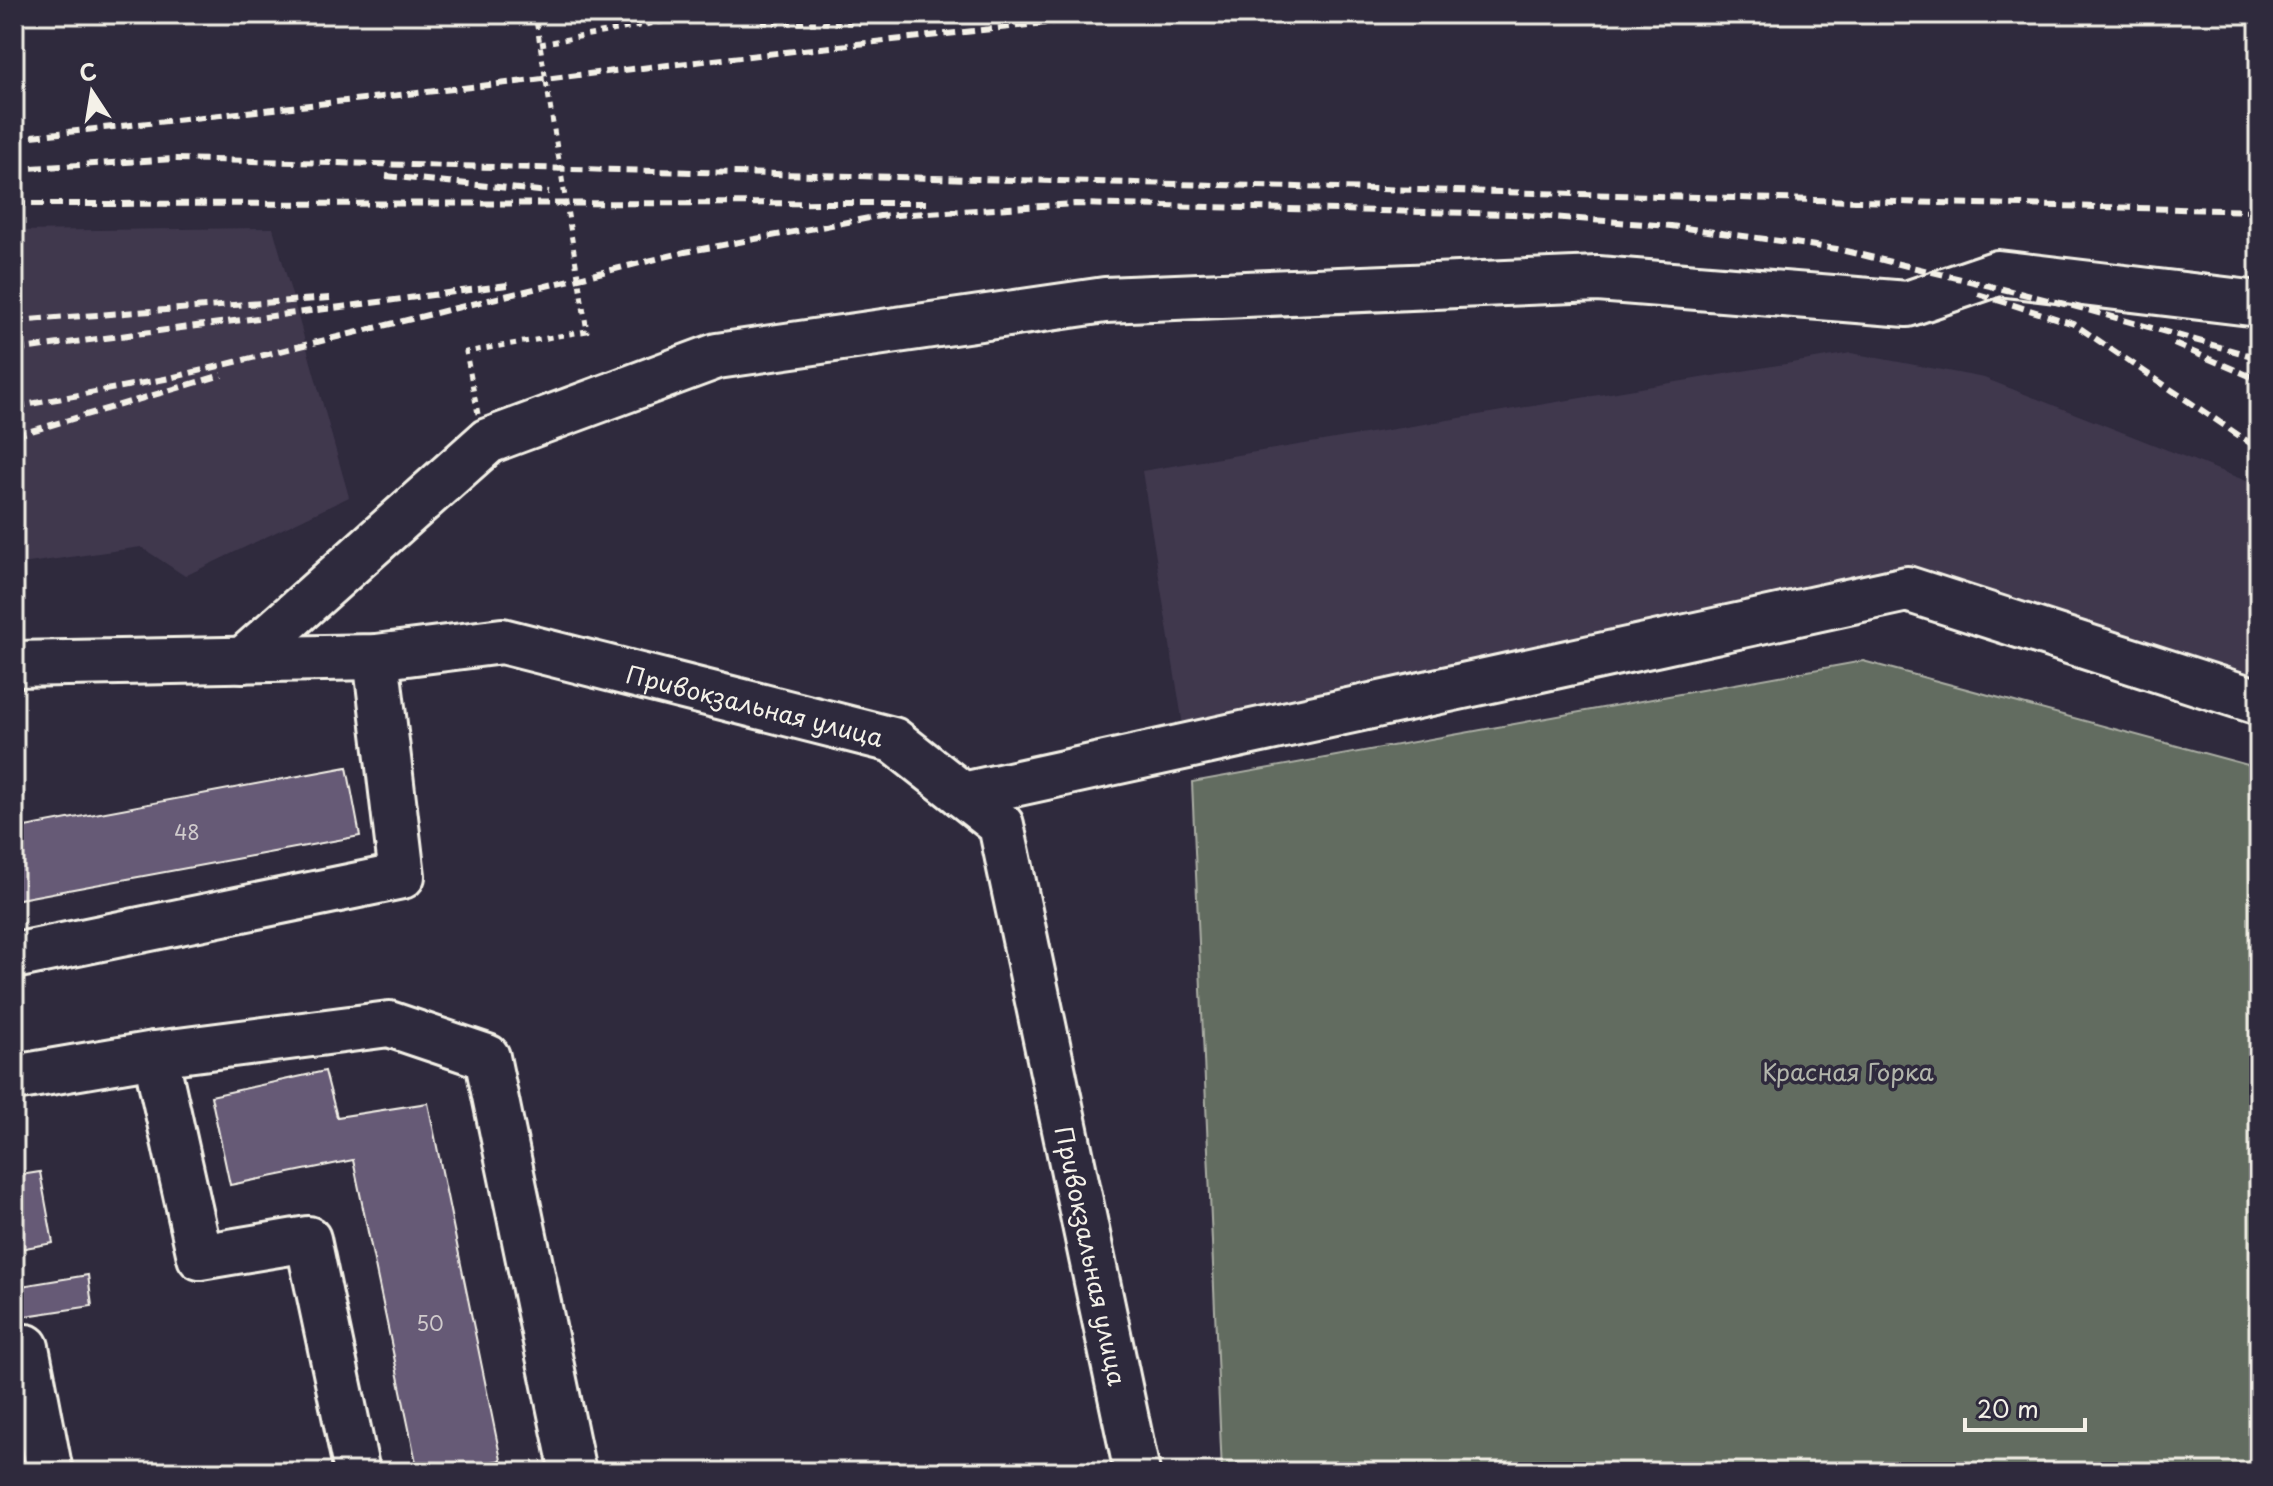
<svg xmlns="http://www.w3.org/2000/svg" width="2273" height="1486" font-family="'Playpen Sans',sans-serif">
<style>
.built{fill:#40384e}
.green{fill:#626c60;stroke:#abaea4;stroke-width:2}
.building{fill:#665a76;stroke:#f4f1e8;stroke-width:2}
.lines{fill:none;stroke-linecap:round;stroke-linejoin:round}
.minor-casing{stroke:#f4f1e8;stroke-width:50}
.path{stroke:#f4f1e8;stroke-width:5;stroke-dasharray:6 6;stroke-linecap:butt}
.minor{stroke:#2f2a3d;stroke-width:44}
.rail{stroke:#f4f1e8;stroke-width:6;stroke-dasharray:12 6;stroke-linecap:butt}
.path-bridge{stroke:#f4f1e8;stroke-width:5;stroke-dasharray:6 6;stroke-linecap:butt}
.labels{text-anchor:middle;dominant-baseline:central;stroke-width:7;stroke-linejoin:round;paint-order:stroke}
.number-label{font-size:20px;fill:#d0cbcc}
.street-label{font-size:24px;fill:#f4f1e8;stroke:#2f2a3d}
.park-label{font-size:24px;fill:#b2b5ab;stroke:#2f2a3d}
</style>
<rect width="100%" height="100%" fill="#2f2a3d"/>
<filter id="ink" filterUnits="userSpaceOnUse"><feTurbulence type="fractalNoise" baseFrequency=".0125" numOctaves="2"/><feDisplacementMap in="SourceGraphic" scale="16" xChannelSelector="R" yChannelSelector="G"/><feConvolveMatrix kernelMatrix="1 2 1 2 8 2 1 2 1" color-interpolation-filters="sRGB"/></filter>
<g filter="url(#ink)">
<g class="built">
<polygon points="273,228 349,497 185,576 141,547 14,565 14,231"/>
<polygon points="1851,353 1984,378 2259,486 2259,721 1909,613 1183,725 1142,471"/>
</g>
<polygon class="green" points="1863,661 2259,768 2259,1472 1222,1472 1192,782"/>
<g class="building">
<polygon points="347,767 360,836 14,900 14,829"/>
<polygon points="325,1071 337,1117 428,1103 501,1460 445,1472 418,1472 353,1160 230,1185 211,1096"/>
<polygon points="40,1172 53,1243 14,1250 14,1176"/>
<polygon points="88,1275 92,1306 25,1316 21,1286"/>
</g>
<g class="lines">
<defs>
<g id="minor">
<polyline points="243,660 488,441 717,356 1105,300 1598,279 1907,304 1998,273 2259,304"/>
<path id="s1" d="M14,664L376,657L502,641L893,740L1001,825L1137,1472"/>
<polyline points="963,795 1907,589 2259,702"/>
<polyline points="14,956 402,876 376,657"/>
<polyline points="155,1054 200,1257 308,1239 357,1472"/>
<polyline points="14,1078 155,1054 389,1024 487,1057 573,1472"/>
<polyline points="14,1349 26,1347 50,1472"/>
</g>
</defs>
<use href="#minor" class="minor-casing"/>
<g class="path">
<polyline points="754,14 762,23 859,23 870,14"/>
<polyline points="540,44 705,14"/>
</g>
<use href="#minor" class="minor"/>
<g class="rail">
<polyline points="14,138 1126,14"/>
<polyline points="14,169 174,159 2259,211"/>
<polyline points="386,176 549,192"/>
<polyline points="14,204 927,203"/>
<polyline points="1978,294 2074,324 2259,449"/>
<polyline points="14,321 330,298"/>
<polyline points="2174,344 2259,380"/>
<polyline points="14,350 508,285"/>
<polyline points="14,407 170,378 685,252 880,216 1075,204 1512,214 1671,226 1837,249 2077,307 2259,358"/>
<polyline points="14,436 222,375"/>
</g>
<polyline class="path-bridge" points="478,414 466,352 587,331 535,14"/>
</g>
</g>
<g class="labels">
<g class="number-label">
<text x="187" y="832">48</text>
<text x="430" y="1323">50</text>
</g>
<g class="street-label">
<text stroke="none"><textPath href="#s1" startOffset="750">Привокзальная улица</textPath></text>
<text stroke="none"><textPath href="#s1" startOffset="1470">Привокзальная улица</textPath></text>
</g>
<g class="park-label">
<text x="1848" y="1071">Красная Горка</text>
</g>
</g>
<rect width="2273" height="1486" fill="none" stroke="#2f2a3d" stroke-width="48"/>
<rect x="24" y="24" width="2225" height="1438" fill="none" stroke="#f4f1e8" stroke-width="3" filter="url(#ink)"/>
<g transform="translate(92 92) rotate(348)" stroke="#2f2a3d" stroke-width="6" paint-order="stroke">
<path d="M0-6L14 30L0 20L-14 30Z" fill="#f4f1e8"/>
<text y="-12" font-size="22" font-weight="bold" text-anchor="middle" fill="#f4f1e8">С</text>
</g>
<path d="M1965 1418v12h120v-12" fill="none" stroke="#f4f1e8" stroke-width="4"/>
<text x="1977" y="1418" font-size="24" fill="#f4f1e8" stroke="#2f2a3d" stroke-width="6" paint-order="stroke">20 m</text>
</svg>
